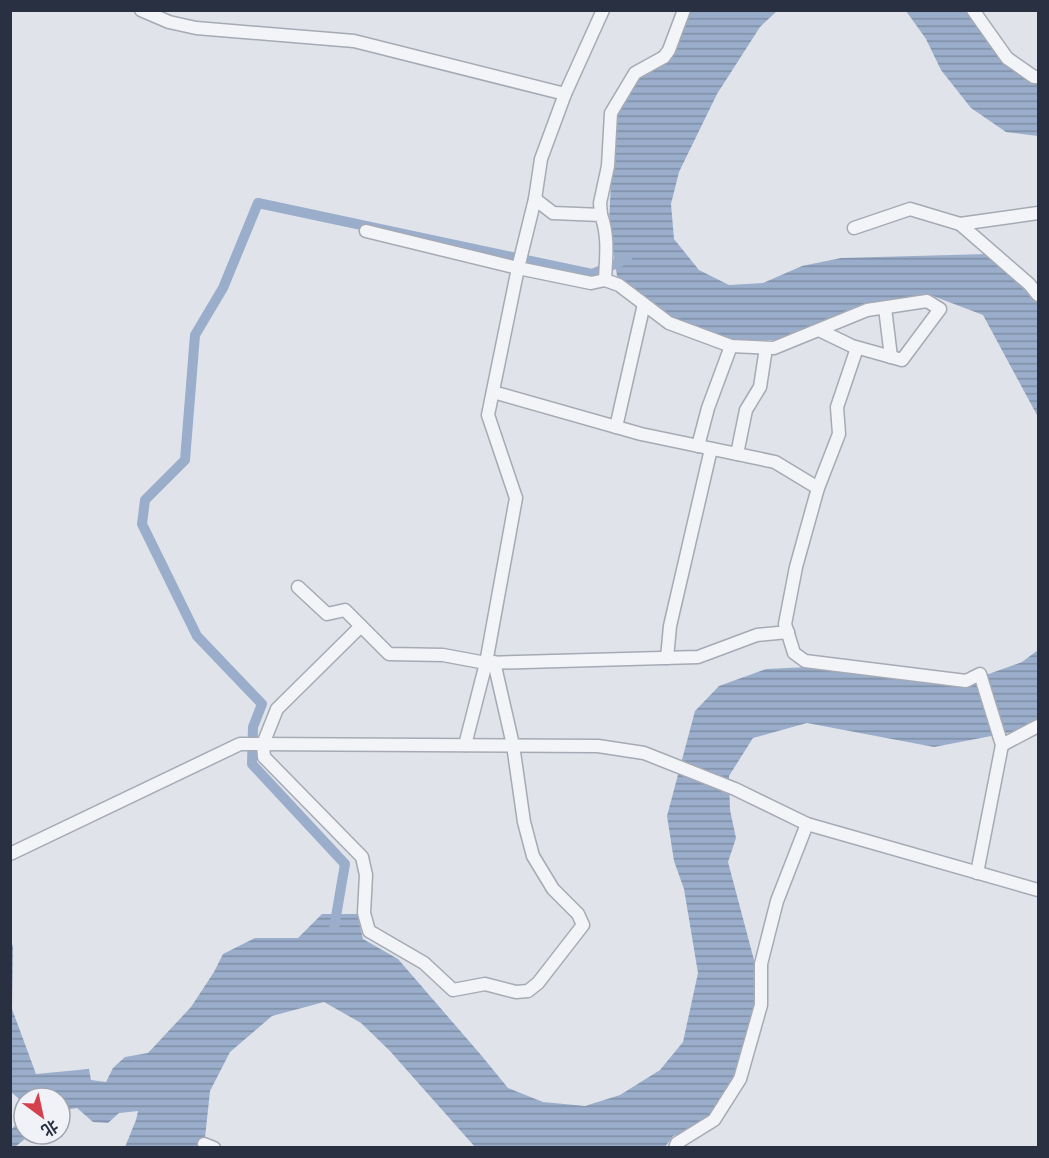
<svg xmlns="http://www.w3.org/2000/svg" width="1049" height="1158" font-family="'IBM Plex Sans','Noto Sans SC',sans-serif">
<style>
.water{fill:url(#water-rules)}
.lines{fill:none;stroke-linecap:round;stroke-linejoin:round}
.canal{stroke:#9aaecb;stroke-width:10}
.minor-casing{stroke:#a5aab4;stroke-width:15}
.minor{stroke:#f3f4f8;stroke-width:12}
</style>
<defs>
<pattern id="water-rules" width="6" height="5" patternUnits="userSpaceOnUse" patternTransform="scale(1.5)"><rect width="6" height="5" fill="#9aaecb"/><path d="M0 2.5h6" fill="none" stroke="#7e8ea6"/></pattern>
</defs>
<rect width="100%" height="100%" fill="#e0e3ea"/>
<g class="water">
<polygon points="691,11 777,11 760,27 717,94 679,172 671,204 674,239 699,270 729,285 763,283 802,266 841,258 987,254 1038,303 1038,417 983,315 933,296 865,306 786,340 736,340 672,319 617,276 609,222 612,162 617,112 636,80 672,53"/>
<polygon points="906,11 967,11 1002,58 1035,84 1038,84 1038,136 1006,132 971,108 941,70 926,39"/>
<polygon points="1038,650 1038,721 1012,732 934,747 807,723 753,738 729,776 730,810 736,838 728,862 754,960 757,996 738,1067 714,1112 686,1132 673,1136 665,1147 475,1147 389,1050 361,1023 324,1002 272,1016 230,1052 210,1091 204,1147 125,1147 136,1120 138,1111 119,1113 108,1123 93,1122 77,1108 60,1111 60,1098 24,1098 24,1103 11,1092 10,941 13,946 12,1009 36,1074 89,1069 91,1080 106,1082 113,1068 125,1057 148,1053 191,1007 214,972 223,954 255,938 298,938 322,914 357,914 363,939 398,959 481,1055 508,1088 543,1102 585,1106 620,1095 660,1070 683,1042 698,973 684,889 674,861 667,816 695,711 719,686 766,669 808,667 969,681 1022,662"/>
<polygon points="24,1115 24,1134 31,1134 15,1147 11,1147 11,1130"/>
</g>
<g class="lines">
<polyline class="canal" points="334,928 345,864 252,764 253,727 262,704 197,636 142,524 145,500 185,460 195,335 223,288 258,203 592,274 627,259"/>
<defs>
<g id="minor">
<polyline points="141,10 169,22 196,28 354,41 565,94"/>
<path d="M603,10L565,94L541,159L535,199L553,213L601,215C609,236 606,258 605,280L619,285L669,323L731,346L774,348L867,310L927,301L940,309L902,360L852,346L819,330"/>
<polyline points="973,10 1007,58 1034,77 1038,77"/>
<polyline points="535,199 518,268 591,283 605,280"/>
<polyline points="601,215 600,203 608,166 611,113 635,73 664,57 669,50 684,10"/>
<polyline points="960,224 1029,284 1038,295"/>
<polyline points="854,228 910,209 960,224 1038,213"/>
<polyline points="366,231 518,268 488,415 516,498 486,663 465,745"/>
<polyline points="885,308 891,357"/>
<polyline points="493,392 641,434 775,462 818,488 796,567 785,624 794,653 805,661 966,681 980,674 1002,745 977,873"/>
<polyline points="616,427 644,304"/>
<polyline points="698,446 708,408 731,346"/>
<polyline points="737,454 746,410 760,387 766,348"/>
<polyline points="818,488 839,434 837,407 857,348"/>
<polyline points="298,587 327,614 345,610 389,654 443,655 486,663 698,657 757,635 788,632"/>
<polyline points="361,626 277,709 263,744 264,757 362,857 366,875 364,913 369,931 424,963 453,990 485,984 516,992 528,991 538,983 583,925 578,914 553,889 533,856 524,822 513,745 494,662"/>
<polyline points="667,658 670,626 711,449"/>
<polyline points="1002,745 1038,726"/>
<polyline points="10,854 240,744 598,746 644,753 735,789 807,824 1038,890"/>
<polyline points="204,1144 214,1148"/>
<polyline points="675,1148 677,1143 714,1120 740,1079 761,1005 761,964 777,901 807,824"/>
</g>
</defs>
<use href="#minor" class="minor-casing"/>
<use href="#minor" class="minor"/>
</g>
<rect width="1049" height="1158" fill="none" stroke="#283042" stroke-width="24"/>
<g transform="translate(42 1116) rotate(147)"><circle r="28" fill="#f0f2f7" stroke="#a0a4af" stroke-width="1.5"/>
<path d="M0-4.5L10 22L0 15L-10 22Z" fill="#d4404c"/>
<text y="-9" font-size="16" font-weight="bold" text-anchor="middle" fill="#283042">北</text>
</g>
</svg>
